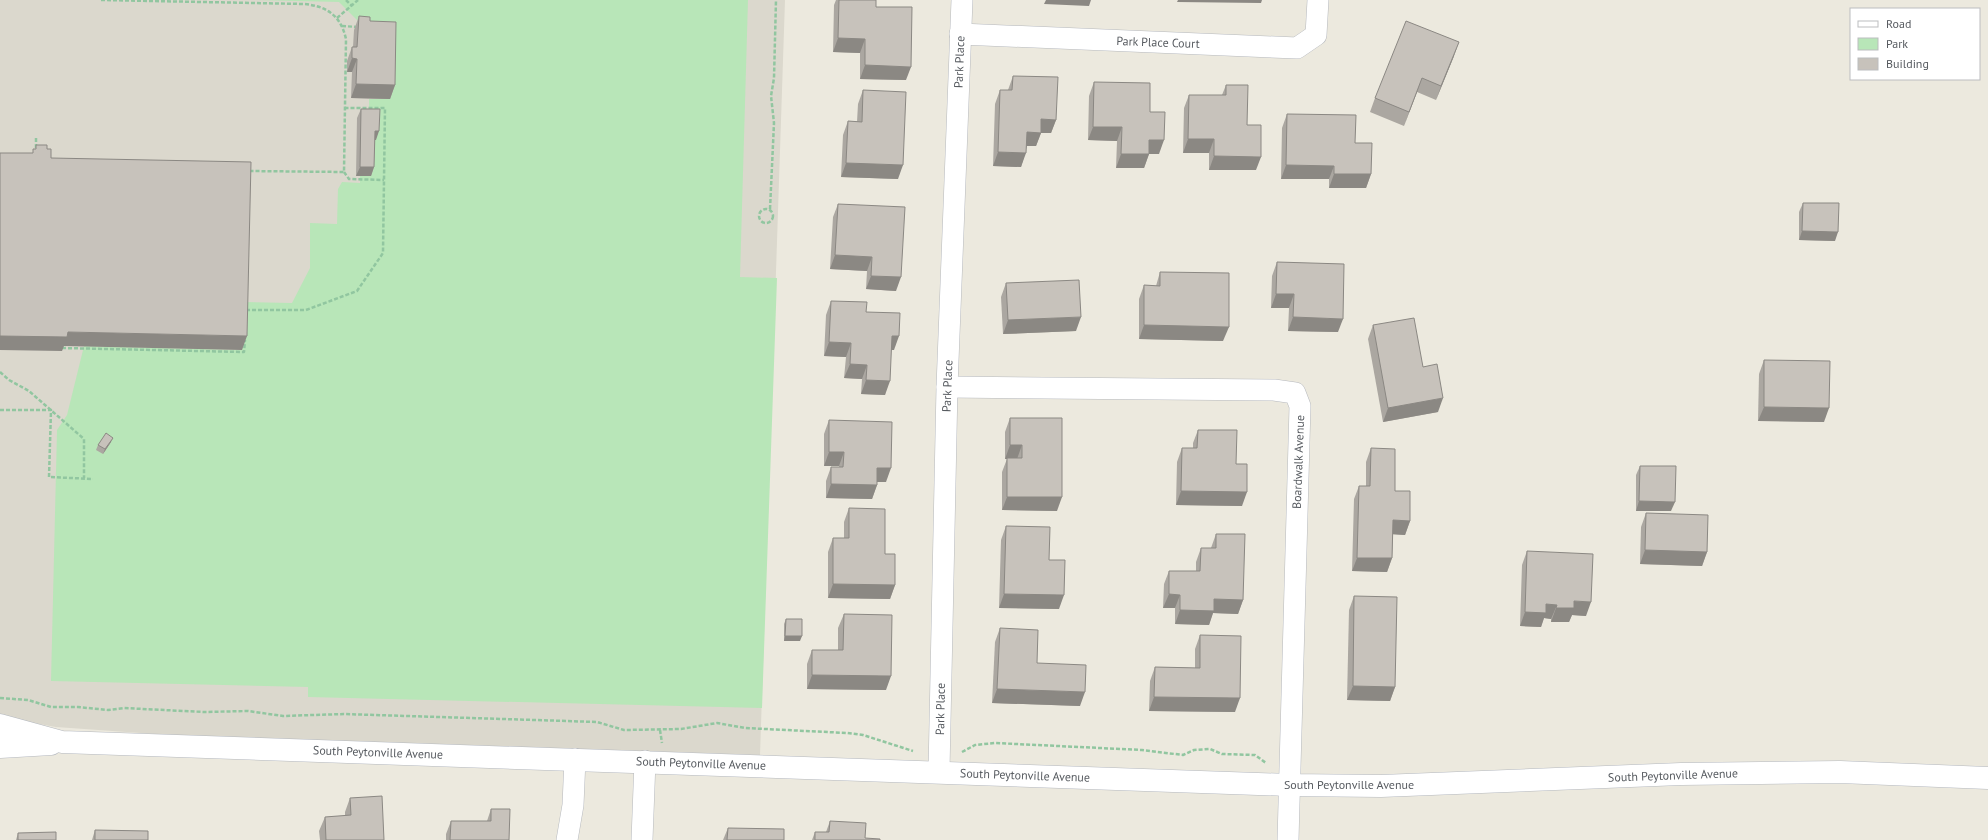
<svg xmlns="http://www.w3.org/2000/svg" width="1988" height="840" font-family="'PT Sans',sans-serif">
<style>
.education{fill:#dbd8cd}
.green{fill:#b8e6b8}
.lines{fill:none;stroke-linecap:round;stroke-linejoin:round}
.street-casing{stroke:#b6b9be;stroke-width:22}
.secondary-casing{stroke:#b4b8bf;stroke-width:23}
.path{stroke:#91c6a0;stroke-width:2.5;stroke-dasharray:4 2;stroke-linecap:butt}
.street{stroke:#fff;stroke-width:21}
.secondary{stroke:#fff;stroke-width:22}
.wall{fill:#aba7a1}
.shaded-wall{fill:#8b8883}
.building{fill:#c7c2bb;stroke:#8b8883}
.labels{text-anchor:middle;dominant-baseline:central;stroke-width:4;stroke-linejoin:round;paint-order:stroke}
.street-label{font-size:12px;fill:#575b60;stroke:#fff}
</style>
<rect width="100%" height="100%" fill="#ece9de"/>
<polygon class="education" points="0,0 785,0 760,755 169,735 56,727 0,717"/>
<polygon class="green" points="253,0 748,0 740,277 777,278 762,708 308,697 308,687 51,681 57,430 67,415 84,346 242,350 243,302 292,303 310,268 310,223 337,224 338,189 342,182 360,183 360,176 371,176 372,140 376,140 369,118 369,99 389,99 358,21 339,2"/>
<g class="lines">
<defs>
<g id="street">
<polyline points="960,34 1297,48 1316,35 1318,0"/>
<polyline points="947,387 1274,390 1295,393 1300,406 1288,840"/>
<polyline points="939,771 947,387 962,0"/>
<polyline points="567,840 573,805 575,759"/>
<polyline points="642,840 645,761"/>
</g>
<g id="secondary">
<polyline points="0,725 62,742 1289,785 1381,786 1681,774 1840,772 1988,778"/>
<polyline points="0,747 51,744"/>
</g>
</defs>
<use href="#street" class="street-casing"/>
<use href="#secondary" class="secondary-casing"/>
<g class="path">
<path d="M101,0L304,4C327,6 341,16 346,39L344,172L249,171"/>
<polyline points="346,0 352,6"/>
<polyline points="337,18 358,0"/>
<polyline points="342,26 358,27"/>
<polyline points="36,148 36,137"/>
<polyline points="344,172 349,179 384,180"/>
<circle cx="766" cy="216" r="7"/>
<polyline points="770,209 774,123 771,96 774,78 776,0"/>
<polyline points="246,310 306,310 357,291 383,253 385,108 345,108"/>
<polyline points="62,348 244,352 245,340"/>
<polyline points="0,372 9,380 29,391 84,439 84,478"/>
<polyline points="0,410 51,410 49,477 93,479"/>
<polyline points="0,698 28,700 51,707 78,707 108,710 124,708 204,712 248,711 283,716 344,714 504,719 597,722 624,730 681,729 717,723 745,728 847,733 863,735 913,751"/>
<polyline points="660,730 662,743"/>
<polyline points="962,752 975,745 995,743 1142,750 1183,755 1194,750 1210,749 1222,754 1255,755 1266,763"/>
</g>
<use href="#street" class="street"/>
<use href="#secondary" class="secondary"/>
</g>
<g class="wall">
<polygon points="836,0 876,0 876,7 906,80 860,79 860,53 833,52 834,5"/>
<polygon points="359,16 370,21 395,85 390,99 351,98 352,72 347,72 347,61 352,47 353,47 354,30"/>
<polygon points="1454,56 1436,100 1417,92 1404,126 1370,112 1375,98"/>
<polygon points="1013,76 1056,120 1051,133 1041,133 1036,146 1027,146 1021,167 993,166 995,104 1000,90 1008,90"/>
<polygon points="1094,82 1150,112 1159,154 1149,154 1144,168 1116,168 1117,141 1088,140 1089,96"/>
<polygon points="1226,85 1247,125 1256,170 1209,170 1209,153 1183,153 1184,108 1189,95 1222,95"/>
<polygon points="863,90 898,179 841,177 843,135 848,121 857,122 858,104"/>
<polygon points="361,109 376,140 375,140 374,167 371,176 356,176 357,118"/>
<polygon points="1287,114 1355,143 1371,174 1366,188 1329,188 1329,179 1281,179 1282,128"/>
<polygon points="1803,203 1835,241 1799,240 1799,212"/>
<polygon points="838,204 896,291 866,289 867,271 830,269 833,217"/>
<polygon points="1277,262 1338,332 1288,331 1289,308 1271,308 1272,276"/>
<polygon points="1160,272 1223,341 1139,339 1139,299 1144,285 1156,286"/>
<polygon points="1006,283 1076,331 1003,334 1001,297"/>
<polygon points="831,301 866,312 894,350 891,350 885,395 861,394 862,379 844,378 846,357 824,356 826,315"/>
<polygon points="1373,325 1423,367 1438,412 1383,422 1368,339"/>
<polygon points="1764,360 1824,422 1758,421 1759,374"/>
<polygon points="1010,418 1057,511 1002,510 1002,472 1007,459 1005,459 1005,432"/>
<polygon points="829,420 886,482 877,482 877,485 872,499 826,498 826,481 831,467 839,467 839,466 824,466 824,434"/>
<polygon points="1198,430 1236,464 1242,506 1176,505 1177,462 1182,448 1193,448 1193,443"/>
<polygon points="111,442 103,454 96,450 98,445"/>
<polygon points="1371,448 1395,491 1410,521 1405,535 1393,534 1392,558 1387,572 1352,571 1354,499 1359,486 1366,486 1366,462"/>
<polygon points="1640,466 1671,511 1636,511 1636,475"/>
<polygon points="849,508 885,554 895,585 890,599 828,598 828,552 833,538 844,538 844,522"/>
<polygon points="1646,513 1707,552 1702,566 1640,564 1641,527"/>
<polygon points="1006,526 1049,560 1059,609 999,608 1001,540"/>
<polygon points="1216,534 1243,600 1238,614 1213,613 1209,625 1175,624 1175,608 1163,608 1164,584 1169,571 1196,571 1196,562 1201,548 1211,548"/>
<polygon points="1527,551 1586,616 1572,615 1569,622 1551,622 1551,619 1544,618 1541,627 1520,626 1522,565"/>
<polygon points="1354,596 1395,687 1390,701 1347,700 1349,610"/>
<polygon points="844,614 886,690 807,689 807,664 812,650 838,650 838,628"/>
<polygon points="786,619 800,641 784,641 784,624"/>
<polygon points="1000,628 1037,663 1080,706 992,703 995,642"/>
<polygon points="1200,635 1235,712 1149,711 1150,681 1155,667 1195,668 1195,649"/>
<polygon points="350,798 384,840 320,840 319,831 325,817 345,816 345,812"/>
<polygon points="491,809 509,840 446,840 446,834 451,821 487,821"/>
<polygon points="830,821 865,838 880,840 812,840 815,832 826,832"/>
<polygon points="728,828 784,840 723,840"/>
<polygon points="95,830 148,840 92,840"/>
<polygon points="18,833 56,840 16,840"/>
</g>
<g class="shaded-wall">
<polygon points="1046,0 1091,0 1089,6 1044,4"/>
<polygon points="1178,0 1262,0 1261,3 1177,2"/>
<polygon points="838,38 865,39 860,53 833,52"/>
<polygon points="1459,42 1454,56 1436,100 1441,86"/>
<polygon points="352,58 357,59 352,72 347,72"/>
<polygon points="865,65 911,67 906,80 860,79"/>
<polygon points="1422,78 1417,92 1404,126 1409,112"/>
<polygon points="356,84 395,85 390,99 351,98"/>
<polygon points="1041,119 1056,120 1051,133 1041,133 1036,146 1022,146 1027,132"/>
<polygon points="1093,127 1122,127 1117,141 1088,140"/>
<polygon points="375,131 379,131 376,140 372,140"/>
<polygon points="1188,139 1214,139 1209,153 1183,153"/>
<polygon points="1149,140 1164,140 1159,154 1144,154"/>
<polygon points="998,152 1026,153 1021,167 993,166"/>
<polygon points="1121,154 1149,154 1144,168 1116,168"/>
<polygon points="1214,156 1261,157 1256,170 1209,170"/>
<polygon points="846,163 903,165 898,179 841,177"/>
<polygon points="1286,165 1334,166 1329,179 1281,179"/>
<polygon points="360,167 374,167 371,176 356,176"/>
<polygon points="1334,174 1371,174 1366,188 1329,188"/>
<polygon points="1802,231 1838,232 1835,241 1799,240"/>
<polygon points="835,255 872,257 867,271 830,269"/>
<polygon points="871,276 901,277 896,291 866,289"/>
<polygon points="1276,294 1294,294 1289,308 1271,308"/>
<polygon points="1081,317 1076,331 1003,334 1008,320"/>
<polygon points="1293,317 1343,319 1338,332 1288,331"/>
<polygon points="1144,325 1229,327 1223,341 1139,339"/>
<polygon points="68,332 247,336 242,350 64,346 62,351 0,350 0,336"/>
<polygon points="892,336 899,336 894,350 887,350"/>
<polygon points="829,342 851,343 846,357 824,356"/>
<polygon points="850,364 867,365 862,379 844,378"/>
<polygon points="866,380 890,381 885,395 861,394"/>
<polygon points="1443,398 1438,412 1383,422 1388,408"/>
<polygon points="1764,407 1829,408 1824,422 1758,421"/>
<polygon points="113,438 111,442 103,454 105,449"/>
<polygon points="1010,445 1022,445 1017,459 1005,459"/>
<polygon points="829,452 844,452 839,466 824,466"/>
<polygon points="877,468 891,468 886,482 872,482"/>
<polygon points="831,484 877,485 872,499 826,498"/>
<polygon points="1181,491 1247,492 1242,506 1176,505"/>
<polygon points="1007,497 1062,497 1057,511 1002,510"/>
<polygon points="1639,501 1675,502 1671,511 1636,511"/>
<polygon points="1393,520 1410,521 1405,535 1388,534"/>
<polygon points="1645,550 1707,552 1702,566 1640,564"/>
<polygon points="1357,558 1392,558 1387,572 1352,571"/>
<polygon points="833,584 895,585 890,599 828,598"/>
<polygon points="1004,594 1064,595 1059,609 999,608"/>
<polygon points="1169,594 1180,595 1175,608 1163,608"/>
<polygon points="1214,599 1243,600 1238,614 1213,613 1209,625 1175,624 1180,610"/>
<polygon points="1574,601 1591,602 1586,616 1572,615 1569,622 1551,622 1556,608"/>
<polygon points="1546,604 1557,605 1551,619 1544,618 1541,627 1520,626 1525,612"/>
<polygon points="785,636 802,636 800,641 784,641"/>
<polygon points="812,675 891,676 886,690 807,689"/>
<polygon points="1353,686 1395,687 1390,701 1347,700"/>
<polygon points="997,689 1085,692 1080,706 992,703"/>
<polygon points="1154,697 1240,698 1235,712 1149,711"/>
</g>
<g class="building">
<polygon points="839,0 876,0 876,7 912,7 911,67 865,65 865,39 838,38"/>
<polygon points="359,16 370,17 370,21 396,22 395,85 356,84 357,59 352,58 352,47 357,47"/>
<polygon points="1406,21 1459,42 1441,86 1422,78 1409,112 1375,98"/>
<polygon points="1013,76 1058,77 1056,120 1041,119 1041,133 1027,132 1026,153 998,152 1000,90 1012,90"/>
<polygon points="1094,82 1150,83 1150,112 1165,112 1164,140 1149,140 1149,154 1121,154 1122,127 1093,127"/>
<polygon points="1226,85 1248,85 1247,125 1261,125 1261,157 1214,156 1214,139 1188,139 1189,95 1226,95"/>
<polygon points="863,90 906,92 903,165 846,163 848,121 862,122"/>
<polygon points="361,109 380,109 379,131 375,131 374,167 360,167"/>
<polygon points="1287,114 1356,115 1355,143 1372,143 1371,174 1334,174 1334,166 1286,165"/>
<polygon points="36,145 47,145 47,149 51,149 51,158 251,162 247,336 68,332 67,337 0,336 0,153 33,153 33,149 36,149"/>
<polygon points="1803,203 1839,203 1838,232 1802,231"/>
<polygon points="838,204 905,207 901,277 871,276 872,257 835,255"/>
<polygon points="1277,262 1344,264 1343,319 1293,317 1294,294 1276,294"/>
<polygon points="1160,272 1229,273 1229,327 1144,325 1144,285 1160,286"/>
<polygon points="1079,280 1081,317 1008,320 1006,283"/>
<polygon points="831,301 867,302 866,312 900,313 899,336 892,336 890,381 866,380 867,365 850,364 851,343 829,342"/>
<polygon points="1414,318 1423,367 1437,364 1443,398 1388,408 1373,325"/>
<polygon points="1764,360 1830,361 1829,408 1764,407"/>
<polygon points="1010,418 1062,418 1062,497 1007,497 1007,458 1022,458 1022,445 1010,445"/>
<polygon points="829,420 892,422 891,468 877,468 877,485 831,484 831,467 843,467 844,452 829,452"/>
<polygon points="1198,430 1237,430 1236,464 1247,464 1247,492 1181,491 1182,448 1197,448"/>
<polygon points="106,433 113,438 105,449 98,445"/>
<polygon points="1371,448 1395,449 1395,491 1410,491 1410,521 1393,520 1392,558 1357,558 1359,486 1370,486"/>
<polygon points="1640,466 1676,466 1675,502 1639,501"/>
<polygon points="849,508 885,509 885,554 895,554 895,585 833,584 833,538 849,538"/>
<polygon points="1646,513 1708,515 1707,552 1645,550"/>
<polygon points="1006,526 1050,527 1049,560 1065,560 1064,595 1004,594"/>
<polygon points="1216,534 1245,534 1243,600 1214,599 1214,611 1180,610 1180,595 1169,594 1169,571 1200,571 1201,548 1216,548"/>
<polygon points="1527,551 1593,554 1591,602 1574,601 1574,608 1556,608 1557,605 1546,604 1546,613 1525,612"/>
<polygon points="1354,596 1397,597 1395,687 1353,686"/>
<polygon points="844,614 892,615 891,676 812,675 812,650 843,650"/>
<polygon points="786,619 802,619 802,636 785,636"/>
<polygon points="1000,628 1038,630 1037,663 1086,665 1085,692 997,689"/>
<polygon points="1200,635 1241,636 1240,698 1154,697 1155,667 1200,668"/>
<polygon points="382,796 384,840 326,840 325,817 351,815 350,798"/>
<polygon points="491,809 510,809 509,840 450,840 451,821 491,821"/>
<polygon points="830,821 866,823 865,838 880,839 880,840 815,840 815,832 829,832"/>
<polygon points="728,828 784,829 784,840 727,840"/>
<polygon points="95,830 148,831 148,840 95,840"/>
<polygon points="56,832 56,840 18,840 18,833"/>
</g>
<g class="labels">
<g class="street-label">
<text transform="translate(1158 42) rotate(2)">Park Place Court</text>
<text transform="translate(959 62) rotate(-88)">Park Place</text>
<text transform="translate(947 386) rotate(-88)">Park Place</text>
<text transform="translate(1298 462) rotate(-88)">Boardwalk Avenue</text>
<text transform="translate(940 709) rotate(-89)">Park Place</text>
<text transform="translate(378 752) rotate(2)">South Peytonville Avenue</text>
<text transform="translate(701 763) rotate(2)">South Peytonville Avenue</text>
<text transform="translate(1025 775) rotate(2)">South Peytonville Avenue</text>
<text transform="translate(1673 775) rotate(-2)">South Peytonville Avenue</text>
<text x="1349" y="784">South Peytonville Avenue</text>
</g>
</g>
<rect x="1850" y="8" width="130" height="72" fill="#ffffff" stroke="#bcbdbf"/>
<rect x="1858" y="21" width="20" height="6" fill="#ffffff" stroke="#bcbdbf"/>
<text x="1886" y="28" font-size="12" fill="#575b60">Road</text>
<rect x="1858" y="38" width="20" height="12" fill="#b8e6b8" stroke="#bcbdbf"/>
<text x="1886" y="48" font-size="12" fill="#575b60">Park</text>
<rect x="1858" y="58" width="20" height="12" fill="#c7c2bb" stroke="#bcbdbf"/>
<text x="1886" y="68" font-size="12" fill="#575b60">Building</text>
</svg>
